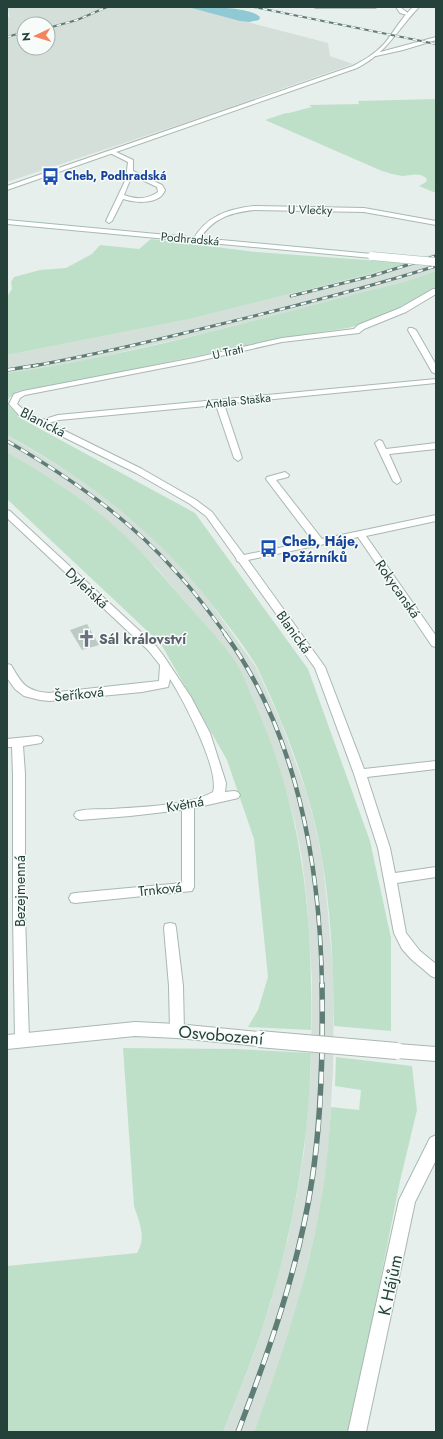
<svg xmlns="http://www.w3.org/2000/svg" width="443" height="1439" font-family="Jost,sans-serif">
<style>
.built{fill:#d4dfda;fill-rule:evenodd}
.green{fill:#bfe0c8}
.water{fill:#8ec9d4}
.building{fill:#bbcac4}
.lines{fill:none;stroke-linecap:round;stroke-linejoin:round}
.minor-casing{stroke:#a8b8b2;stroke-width:2}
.tertiary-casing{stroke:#a8b8b2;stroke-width:2}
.secondary-casing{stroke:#a4bbb3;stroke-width:2}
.minor{fill:#fff;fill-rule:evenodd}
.tertiary{fill:#fff;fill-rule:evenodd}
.secondary{fill:#fff;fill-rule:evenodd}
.rail-far4-casing{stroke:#5f7d75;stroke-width:2}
.rail-far3-casing{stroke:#5f7d75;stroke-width:3}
.rail-far2-casing{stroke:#5f7d75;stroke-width:3.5}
.rail-far1-casing{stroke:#5f7d75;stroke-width:4.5}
.rail-casing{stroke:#5f7d75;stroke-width:5.5}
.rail-far4{stroke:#f7fbf9;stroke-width:1.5;stroke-dasharray:4.5;stroke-linecap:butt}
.rail-far3{stroke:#f7fbf9;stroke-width:2;stroke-dasharray:5.5;stroke-linecap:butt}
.rail-far2{stroke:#f7fbf9;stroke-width:2.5;stroke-dasharray:8;stroke-linecap:butt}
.rail-far1{stroke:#f7fbf9;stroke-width:3;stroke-dasharray:10;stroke-linecap:butt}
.rail{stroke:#f7fbf9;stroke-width:4;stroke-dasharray:12;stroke-linecap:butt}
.tertiary-bridge-casing{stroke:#a8b8b2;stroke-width:18;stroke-linecap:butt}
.secondary-bridge-casing{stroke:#a4bbb3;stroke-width:9;stroke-linecap:butt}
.tertiary-bridge{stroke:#fff;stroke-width:16}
.secondary-bridge{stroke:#fff;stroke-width:8}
.labels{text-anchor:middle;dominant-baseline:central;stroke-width:3;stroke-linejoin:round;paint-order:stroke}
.far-transit-label{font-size:12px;font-weight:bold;fill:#164399;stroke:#f7fbf9;text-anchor:start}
.far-street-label{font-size:12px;fill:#24423a;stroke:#f7fbf9}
.street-label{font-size:14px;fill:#24423a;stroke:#f7fbf9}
.transit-label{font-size:14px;font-weight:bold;fill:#164399;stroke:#f7fbf9;text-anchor:start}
.worship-label{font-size:14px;font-weight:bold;fill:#5b616d;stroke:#f7fbf9;text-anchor:start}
.near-street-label{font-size:17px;fill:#24423a;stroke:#f7fbf9}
</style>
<rect width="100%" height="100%" fill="#e6efeb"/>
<g class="built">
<path d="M7,7H189L328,43L330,56L353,64L190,121L7,182V16L10,17ZM24,24H48V48H24Z"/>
<polygon points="436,253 436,271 404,282 201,334 109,355 83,361 7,373 7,355 190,319 369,274"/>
<polygon points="7,435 72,474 120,508 149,533 200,588 256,667 281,722 306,791 314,821 322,857 327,902 334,980 333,1069 328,1156 322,1200 312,1245 296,1311 276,1373 254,1432 223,1432 251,1362 271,1302 288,1238 297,1194 304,1152 311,1067 312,979 307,902 302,858 295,823 287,794 264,725 195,613 157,568 105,519 55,482 7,452"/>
</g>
<g class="green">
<path d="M436,99V193L419,186L426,182L427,179C420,171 410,176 402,176C395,175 389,173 382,171L265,120L286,113H289L312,107L309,105L359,104L358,101Z"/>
<polygon points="151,239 256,252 408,263 369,274 190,319 7,355 7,297 12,289 11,282 14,277 40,270 66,268 92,254 100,245 139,249"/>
<path d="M436,271V290L384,318L348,328L288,337L72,382L18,391L9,398L7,402V373C142,355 272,314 404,282Z"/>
<path d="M7,404L20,418L195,513L308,669L370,841L391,938V1031L334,1026C334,970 331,913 322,858C313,804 294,750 272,700C267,689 262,678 257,667C248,652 237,637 226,623C166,540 96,484 7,435Z"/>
<path d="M7,452C41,472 74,493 105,518C139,546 167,581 196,614C212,633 229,649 241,671C246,683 251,695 256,706C303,812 313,915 311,1030L248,1027L258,1010L268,977L254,839L227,760L161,644L7,499Z"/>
<path d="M123,1048L235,1049L311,1053C309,1159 287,1262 251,1361C242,1385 232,1409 223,1432H7V1266L137,1253C147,1237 139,1222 134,1206Z"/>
<path d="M336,1057L412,1066L417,1110L400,1181L350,1432H254C282,1357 307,1281 321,1201C327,1170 329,1138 331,1107L359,1110L361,1090L335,1086Z"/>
</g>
<path class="water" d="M188,7C205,7 248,6 260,17L259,20L249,22L240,21Z"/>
<polygon class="building" points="87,624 99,645 82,650 70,630"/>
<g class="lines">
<defs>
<g id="minor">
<polygon points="314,7 377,7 375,8 316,8"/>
<polygon points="396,7 400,7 409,14 407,15 400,13"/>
<polygon points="436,37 436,40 403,50 376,56 373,54"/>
<path d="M110,151H114L133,160V171L162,185L165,190C160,205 135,203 123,199L112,221L109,223L106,221L126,179L128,162L110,153ZM132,175L157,187L158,192C148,199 136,200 124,195Z"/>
<path d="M254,206L364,208L436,221V225L364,212L254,210C228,213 212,219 198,241L193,240C206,216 228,209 254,206Z"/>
<polygon points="433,289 436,289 436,294 406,312 364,329 359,333 282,342 194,362 25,395 20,398 17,404 25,411 42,420 58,415 436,379 436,383 224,404 242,458 238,461 234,458 216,405 59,420 49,423 142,469 196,500 212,512 244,555 313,541 266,479 267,477 285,472 289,475 288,477 276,480 322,539 436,515 436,521 366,536 436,636 436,647 432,646 358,537 248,560 325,667 364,769 436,761 436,769 367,777 390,848 395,873 436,867 436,877 397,883 406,933 420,951 436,964 436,978 431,976 411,959 402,949 394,933 378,848 354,774 315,668 239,562 237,561 236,558 206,516 190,504 136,473 19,415 9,404 14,394 23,391 194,358 282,338 354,329 358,325 400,308"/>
<polygon points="409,328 412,328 416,330 436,365 436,374 432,372 408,330"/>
<polygon points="379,440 382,441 386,449 436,443 436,449 389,454 401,481 397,484 393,481 375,443"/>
<path d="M7,510L10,511L156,646L163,655L191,697L210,733L226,783L225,792L234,791L238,792L240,795L238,798L234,799L194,808V887L192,891L75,903L71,902L69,898L71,894L75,893L182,883V810L130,816L80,820L76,818L74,815L76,812C86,808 99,810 110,809C139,807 188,806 213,792C220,770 183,699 170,679L168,687L142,692L49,701L40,700L24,696L15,689L7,678V664L11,665C22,684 26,691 49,693L159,681L160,665L148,650L7,518Z"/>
<polygon points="37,736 41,737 43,740 41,743 23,746 25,774 25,915 29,1040 27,1044 22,1046 17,1044 15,1040 13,915 13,774 12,747 7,747 7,739"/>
<polygon points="170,923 175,924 176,928 183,986 184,1031 182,1035 177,1037 172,1035 170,1031 169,986 164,928 165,924"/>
</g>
<g id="tertiary">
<path d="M413,7H419C396,31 388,52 357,68L7,190V186L353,66C364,60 375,54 384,44C394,32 401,18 413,7Z"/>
<polygon points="135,1022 177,1024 259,1032 264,1034 267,1039 264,1044 259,1046 177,1038 135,1036 7,1049 7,1035"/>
<polygon points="397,1044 436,1047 436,1061 397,1058 392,1056 389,1051 392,1046"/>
<polygon points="436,1135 436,1160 415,1202 366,1432 348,1432 399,1200 430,1138"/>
</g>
<polygon id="secondary" points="7,220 372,254 376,256 372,258 7,224"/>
</defs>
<use href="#minor" class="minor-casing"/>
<use href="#tertiary" class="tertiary-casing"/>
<use href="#secondary" class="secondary-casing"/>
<use href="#minor" class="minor"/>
<use href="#tertiary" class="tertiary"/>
<use href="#secondary" class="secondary"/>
<defs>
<g id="rail-far4">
<polyline points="254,7 436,44"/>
<polyline points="48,28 77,20 107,7"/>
<polyline points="7,37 24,32"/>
</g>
<g id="rail-far3">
<polyline points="291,296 372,276 436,256"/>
<path d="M33,366C93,355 153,341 213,326C288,308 363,289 436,266"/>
</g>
<g id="rail-far2">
<polyline points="7,370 38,365"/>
<path d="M7,441C69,477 129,518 177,573C195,592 210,613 226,635"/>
</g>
<path id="rail-far1" d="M225,634C297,732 320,865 322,985"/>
<path id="rail" d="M238,1432C269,1351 299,1267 312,1180C322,1115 323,1049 322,984"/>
</defs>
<use href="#rail-far4" class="rail-far4-casing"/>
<use href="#rail-far3" class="rail-far3-casing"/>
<use href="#rail-far2" class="rail-far2-casing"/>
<use href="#rail-far1" class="rail-far1-casing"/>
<use href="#rail" class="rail-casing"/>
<use href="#rail-far4" class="rail-far4"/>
<use href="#rail-far3" class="rail-far3"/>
<use href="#rail-far2" class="rail-far2"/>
<use href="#rail-far1" class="rail-far1"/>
<use href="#rail" class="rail"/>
<defs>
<polyline id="tertiary-bridge" points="259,1039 397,1051"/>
<polyline id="secondary-bridge" points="372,256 436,262"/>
</defs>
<use href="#tertiary-bridge" class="tertiary-bridge-casing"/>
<use href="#secondary-bridge" class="secondary-bridge-casing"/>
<use href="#tertiary-bridge" class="tertiary-bridge"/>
<use href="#secondary-bridge" class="secondary-bridge"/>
</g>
<defs>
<symbol id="bus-bare" viewBox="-9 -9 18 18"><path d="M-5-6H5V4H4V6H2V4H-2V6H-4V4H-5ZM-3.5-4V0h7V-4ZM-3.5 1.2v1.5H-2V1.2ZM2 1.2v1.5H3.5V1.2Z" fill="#1a4fb4" stroke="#f7fbf9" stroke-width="2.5" paint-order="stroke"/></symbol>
<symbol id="church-bare" viewBox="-9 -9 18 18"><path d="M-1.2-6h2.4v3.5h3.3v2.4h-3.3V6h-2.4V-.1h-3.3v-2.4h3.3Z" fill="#6b7280" stroke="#f7fbf9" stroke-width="2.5" paint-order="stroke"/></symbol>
</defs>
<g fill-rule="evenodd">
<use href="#bus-bare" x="38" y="164" width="25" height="25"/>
<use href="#bus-bare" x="256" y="536" width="25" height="25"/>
<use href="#church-bare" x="74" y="626" width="25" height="25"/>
</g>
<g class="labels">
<g class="far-transit-label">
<text x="64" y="176">Cheb, Podhradská</text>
</g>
<g class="far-street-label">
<text transform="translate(310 210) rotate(1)">U Vlečky</text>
<text transform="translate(190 239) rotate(5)">Podhradská</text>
<text transform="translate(228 352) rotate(-13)">U Trati</text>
<text transform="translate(238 401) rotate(-6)">Antala Staška</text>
</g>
<g class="street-label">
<text transform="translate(43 422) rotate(27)">Blanická</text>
<text transform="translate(87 588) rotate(43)">Dyleňská</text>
<text transform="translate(398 589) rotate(55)">Rokycanská</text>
<text transform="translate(294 632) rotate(54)">Blanická</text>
<text transform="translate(79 694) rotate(-6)">Šeříková</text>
<text transform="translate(185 804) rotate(-10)">Květná</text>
<text transform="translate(160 889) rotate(-6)">Trnková</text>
<text transform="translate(20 891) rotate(-90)">Bezejmenná</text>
</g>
<g class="transit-label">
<text x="282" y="541">Cheb, Háje,<tspan x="282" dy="16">Požárníků</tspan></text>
</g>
<g class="worship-label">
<text x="99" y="639">Sál království</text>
</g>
<g class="near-street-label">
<text transform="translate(221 1035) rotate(5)">Osvobození</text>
<text transform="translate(390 1285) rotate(-78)">K Hájům</text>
</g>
</g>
<rect width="443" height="1439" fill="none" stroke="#24423a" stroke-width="16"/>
<g transform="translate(36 36) rotate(266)"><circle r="19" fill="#f7fbf9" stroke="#a3b1ad"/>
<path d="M0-3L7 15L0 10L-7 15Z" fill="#f4845f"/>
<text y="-6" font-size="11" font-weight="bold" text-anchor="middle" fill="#24423a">N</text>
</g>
</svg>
